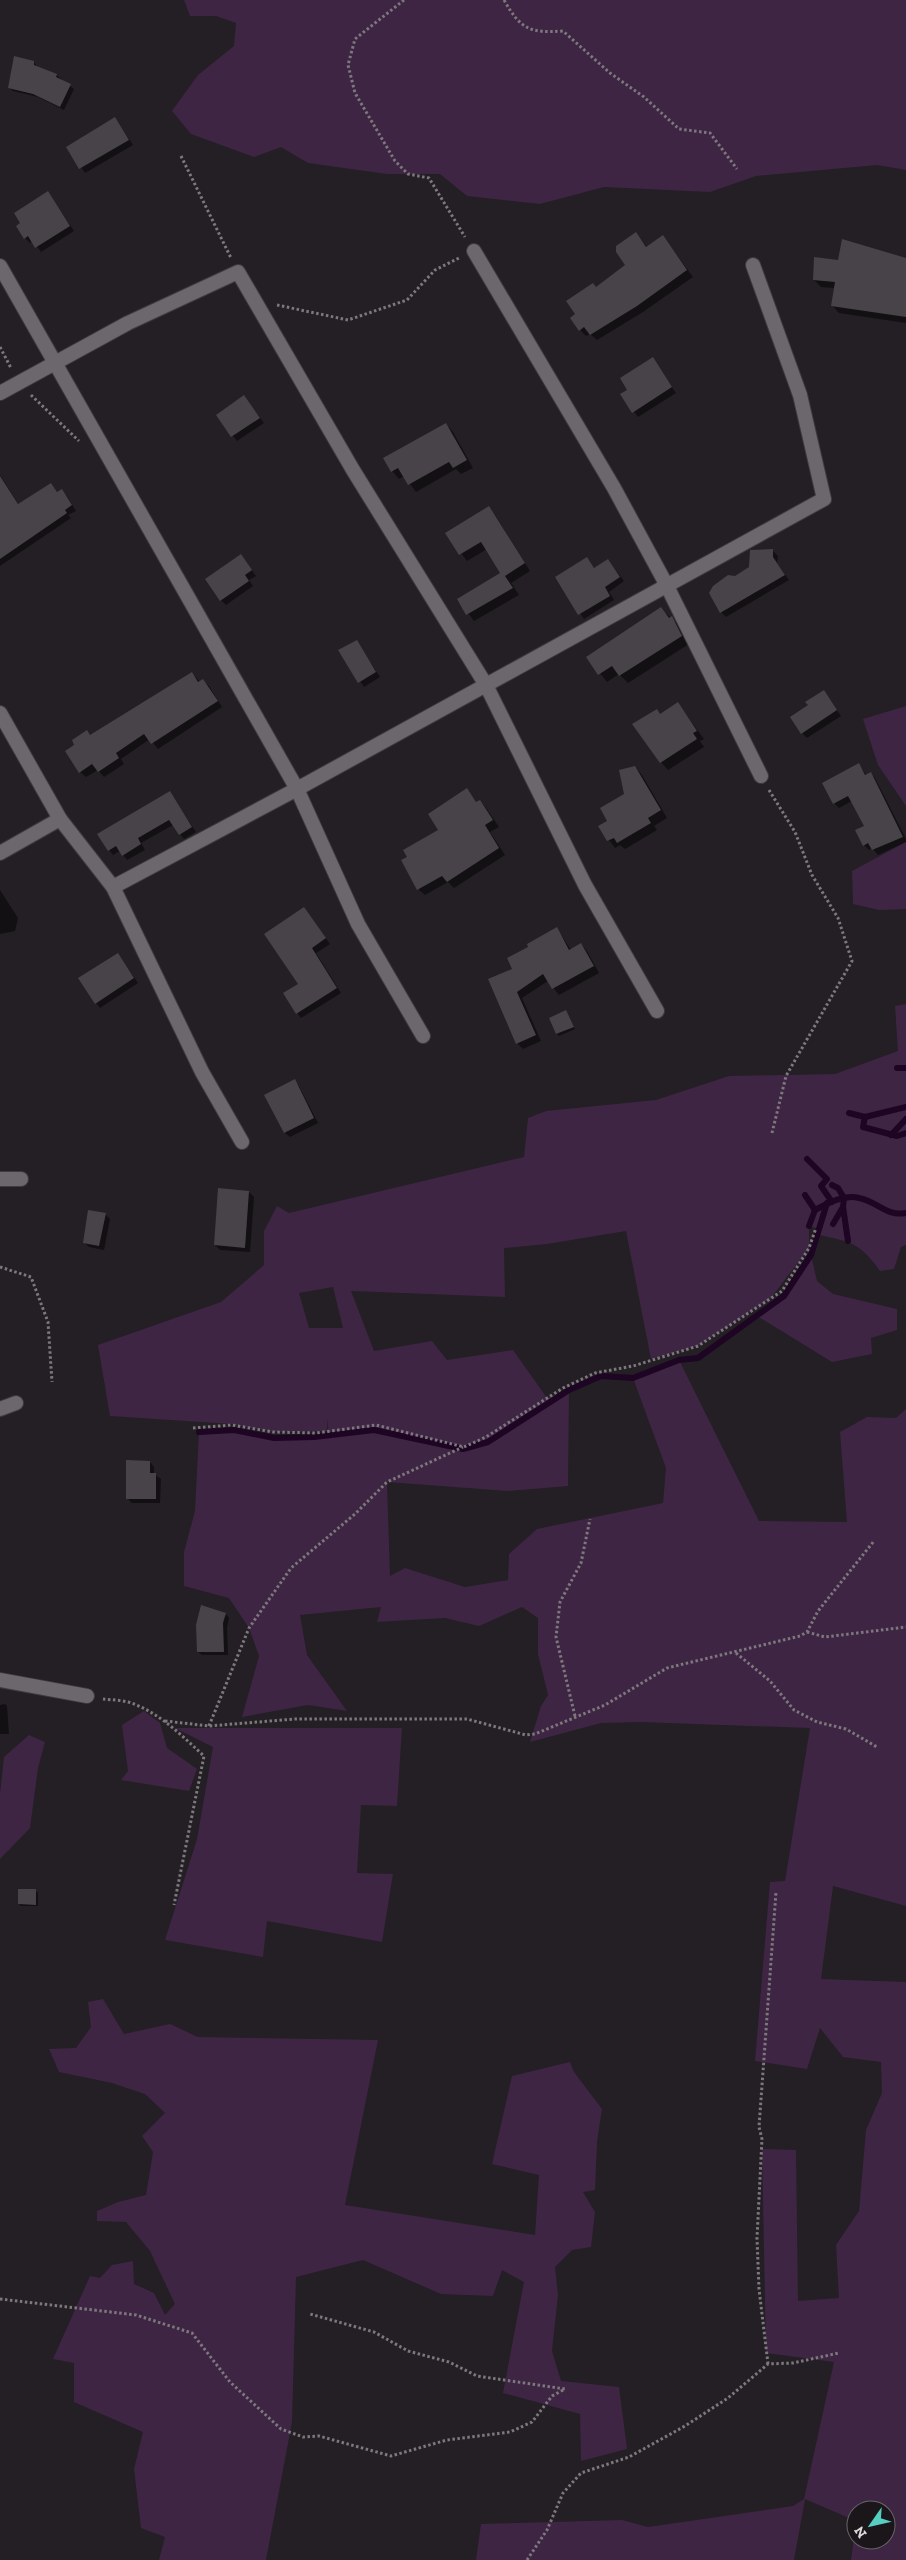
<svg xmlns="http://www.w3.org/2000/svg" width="906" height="2560" font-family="'Zilla Slab',serif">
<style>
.green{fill:#3e2544;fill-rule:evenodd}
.shadow{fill:#0007}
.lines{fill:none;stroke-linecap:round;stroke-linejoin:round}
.stream{stroke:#1e0524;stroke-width:6}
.building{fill:#484349}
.minor-casing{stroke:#3e3b3f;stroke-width:16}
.path{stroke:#7c787c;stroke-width:3;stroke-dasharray:2.5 2.5;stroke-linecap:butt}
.minor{stroke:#6c676d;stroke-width:14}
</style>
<rect width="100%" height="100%" fill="#231f24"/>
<g class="green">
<polygon points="184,0 906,0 906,170 877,165 756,176 710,192 604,187 540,204 467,196 440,174 387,174 308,163 281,147 254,157 191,134 172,111 198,75 234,46 236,23 216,16 190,16"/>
<polygon points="906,706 906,806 878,765 863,719"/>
<polygon points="906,842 906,909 879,910 853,904 852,871"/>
<path d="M906,1004V1245L901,1247L894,1269L880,1271C860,1243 852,1242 819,1235L816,1228L809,1226V1248L771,1298L698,1346L651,1359L626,1231L547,1244L504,1248L505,1297L351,1291L374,1351L432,1341L447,1360L513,1350L547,1398L569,1390L568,1486L508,1491L387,1482L390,1576L405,1568L465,1587L508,1580L509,1554L537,1529L663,1503L666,1468L633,1378L679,1360L759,1521L847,1522L840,1432L867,1417L896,1418L906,1409V1906L833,1886L821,1979L906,1982V2560H851L856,2522V2540H886V2510H856V2521L805,2499L794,2560H476L481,2524L622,2520L648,2527L793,2506L804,2499L834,2362L766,2353L762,2149L796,2150L798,2301L839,2298L836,2245L859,2211L866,2130L882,2093L881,2062L843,2057L820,2028L807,2069L755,2061L770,1882L785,1881L810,1728L640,1722L601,1723L530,1742L541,1706L548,1695L538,1654V1618L522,1607L479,1626L445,1618L377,1622L381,1607L300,1615L307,1655L347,1711L308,1705L242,1717L259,1656L249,1628L229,1598L184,1586V1552L195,1511L199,1432L234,1430L274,1438L329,1436L327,1419V1431L273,1432L232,1424L110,1416L98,1345L221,1302L264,1265V1231L277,1206L289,1213L524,1157L528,1118L546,1111L656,1100L729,1076L835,1074L898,1051L895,1006ZM333,1287L343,1328H309L299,1293Z"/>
<polygon points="811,1255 817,1281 833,1294 897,1309 897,1330 871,1338 872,1354 832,1362 757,1316 784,1296"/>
<polygon points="144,1711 160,1723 167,1748 197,1769 189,1791 121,1780 128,1771 122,1725"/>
<polygon points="175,1728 402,1728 397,1806 361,1805 357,1873 393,1874 382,1942 267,1921 263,1957 165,1940 197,1839 213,1747"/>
<polygon points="29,1735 45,1742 38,1768 30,1828 0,1859 0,1794 4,1757"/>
<polygon points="103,1999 124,2034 170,2024 198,2037 378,2040 345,2205 535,2235 539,2175 492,2164 512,2076 570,2062 574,2072 602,2109 597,2142 595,2190 583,2192 595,2212 591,2247 572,2250 555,2267 558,2295 552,2351 561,2381 619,2387 627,2449 581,2461 580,2414 503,2393 524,2282 502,2270 493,2296 441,2294 363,2260 296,2277 292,2422 266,2560 159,2560 165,2537 141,2528 134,2469 143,2432 74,2402 74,2363 53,2359 90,2276 100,2278 112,2265 133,2261 134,2284 154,2293 165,2315 175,2304 150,2251 126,2222 97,2221 97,2211 118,2202 146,2195 153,2152 142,2136 165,2113 145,2094 112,2083 59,2072 49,2049 76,2048 91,2027 88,2002"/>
</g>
<g class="shadow">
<polygon points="34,62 37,67 56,75 74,89 64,110 38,97 13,91 9,88"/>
<polygon points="115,118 133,145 85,173 68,147"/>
<polygon points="48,193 74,231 41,252 33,241 30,243 25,238"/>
<polygon points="636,234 647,247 663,236 693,277 643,312 597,340 590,334 586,336 580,330 577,314 597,288 627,265"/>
<polygon points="906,259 906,323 839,313 832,305 835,288 821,287 814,280 840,261"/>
<polygon points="652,359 676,393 638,417 622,395 629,390"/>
<polygon points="244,397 264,423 237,441 217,415"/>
<polygon points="446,424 453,432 473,468 461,474 456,469 416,492 404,476 399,479 392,471"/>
<polygon points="0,475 19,505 51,484 58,493 62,491 67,496 76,511 68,515 71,518 0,566"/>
<polygon points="488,508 495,515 530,571 511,583 519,595 474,621 458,599 502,574 487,549 467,561 447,534"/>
<polygon points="773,551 778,556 777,563 789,580 726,617 721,612 735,578"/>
<polygon points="241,556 256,576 249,580 253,586 226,605 221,600"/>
<polygon points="587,558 595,569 608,560 624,581 609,592 614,600 584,619 557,577"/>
<polygon points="661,609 679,625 689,644 628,683 619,674 607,682 587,657"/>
<polygon points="356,641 380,677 364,687 340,651"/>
<polygon points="192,673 200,682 203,680 209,686 222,707 158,749 150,739 121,759 124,764 104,777 98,770 86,777 80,772 90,736"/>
<polygon points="824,691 841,716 807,738 802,733 810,706"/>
<polygon points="678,704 704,739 700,741 704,747 668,770 661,762 661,715"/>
<polygon points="859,765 867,776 871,773 875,778 906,839 906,842 878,855 872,848 869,850 864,845 865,827 852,801 839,808 834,803"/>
<polygon points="635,767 642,775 667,818 654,826 657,830 625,849 620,845 615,848 599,826 609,821 626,795"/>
<polygon points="467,790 477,803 480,801 486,808 499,827 490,832 505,855 454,888 448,882 425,895 418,889 440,831"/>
<polygon points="170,793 196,832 184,839 173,825 141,843 145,850 127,860 120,851 113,855 109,850"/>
<polygon points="0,890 18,918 15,931 0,934"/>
<polygon points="304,908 330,944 316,953 341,993 301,1018 297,1013"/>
<polygon points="557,929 571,950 581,944 587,951 599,973 559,995 548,981 522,998 541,1041 523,1049 517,1043 514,969 530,948"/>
<polygon points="118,954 138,983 100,1008 96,1003"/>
<polygon points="566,1012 575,1029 559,1036 557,1034"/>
<polygon points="295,1081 299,1086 318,1123 290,1137 285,1133 266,1095"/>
<polygon points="249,1192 254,1197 250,1252 220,1250 215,1245"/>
<polygon points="105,1214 110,1219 104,1250 89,1247 84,1242"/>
<polygon points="150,1462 154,1467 154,1474 161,1479 160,1503 132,1503 127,1498"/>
<polygon points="226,1614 229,1618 227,1627 228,1655 202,1655 198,1652"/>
<polygon points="5,1704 7,1706 9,1734 0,1734 0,1705"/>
<polygon points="36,1891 38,1893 38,1906 21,1906 19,1904"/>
</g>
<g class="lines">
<g class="stream">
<polyline points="897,1068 906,1068"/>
<polyline points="849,1113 865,1117 863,1127 897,1136 906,1133"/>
<polyline points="865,1117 906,1107"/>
<polyline points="891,1135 906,1119"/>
<polyline points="807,1159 827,1179 821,1186 832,1202"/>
<polyline points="832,1185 838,1188 844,1198 843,1207 848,1241"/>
<polyline points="805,1195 815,1210"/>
<polyline points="833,1224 843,1207"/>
<path d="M809,1226L815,1210C828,1203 845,1194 859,1198C877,1201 886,1217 906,1213"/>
<polyline points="199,1432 234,1430 274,1438 314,1437 374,1430 463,1449 488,1442 569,1390 601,1376 633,1378 679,1360 698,1358 784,1296 811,1255 827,1203"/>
</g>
</g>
<g class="building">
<polygon points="14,56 34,61 34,65 57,74 56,77 71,84 60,107 33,94 8,88"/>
<polygon points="115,117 129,140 79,169 66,147"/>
<polygon points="48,191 70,226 35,248 28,236 24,239 16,226 20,223 14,213"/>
<polygon points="636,232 646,247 663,235 687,270 637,306 590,335 584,327 579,331 570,318 575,314 566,301 593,283 596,287 625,265 616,252 616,246"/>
<polygon points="842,239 906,258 906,317 831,306 835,282 813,280 814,257 838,260"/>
<polygon points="653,357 672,387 632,413 620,394 627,390 620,378"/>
<polygon points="244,395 260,418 231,437 216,415"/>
<polygon points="446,423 467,460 453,468 449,462 408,485 398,468 391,472 383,458"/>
<polygon points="0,476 18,504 51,483 57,492 62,489 72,505 65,510 67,513 0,559"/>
<polygon points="489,506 525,563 505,576 513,588 466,615 457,599 500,573 481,542 459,555 445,533"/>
<polygon points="773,549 773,557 785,575 720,613 709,593 713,586 728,575 735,576 749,567 750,550"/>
<polygon points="241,554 252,570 245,575 249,581 220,601 205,579"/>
<polygon points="587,557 594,568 608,559 620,577 605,587 610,596 578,615 555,577"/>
<polygon points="661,607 669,618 672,616 682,636 619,676 612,666 598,675 586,657"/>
<polygon points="357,640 376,672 358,683 338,650"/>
<polygon points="192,672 198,682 203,679 218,701 151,744 144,734 116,753 119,758 98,772 92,764 79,773 65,751 74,745 72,740 87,730 90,735"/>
<polygon points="824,690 837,710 801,734 790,717 808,705 805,702"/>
<polygon points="678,702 697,731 693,733 697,739 660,763 632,724 657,709 660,714"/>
<polygon points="859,763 865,775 871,772 903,837 872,850 868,843 863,846 855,830 864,826 848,796 833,804 822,783"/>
<polygon points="635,766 661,810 648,818 651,823 617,843 614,838 607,841 598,826 607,821 600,808 624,794 619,770"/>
<polygon points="467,788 476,802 480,800 493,820 485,825 499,848 447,882 442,876 417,890 401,860 407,857 403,850 438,830 428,814"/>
<polygon points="170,791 192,827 179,835 169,820 138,838 141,844 122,856 116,846 108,851 97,834"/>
<polygon points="304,907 326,938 312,948 337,988 296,1014 283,993 298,984 264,934"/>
<polygon points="557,927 569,950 581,943 594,966 552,989 543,974 517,992 536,1035 516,1044 488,979 512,969 507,958 528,947 527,944"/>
<polygon points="118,953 134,978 95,1004 78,978"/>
<polygon points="566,1010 574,1027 556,1034 549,1018"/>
<polygon points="295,1079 314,1118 284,1133 264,1095"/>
<polygon points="218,1188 249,1191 245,1248 214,1245"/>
<polygon points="88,1210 106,1213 99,1246 83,1243"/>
<polygon points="126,1460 150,1461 150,1473 156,1473 156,1499 126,1499"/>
<polygon points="201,1605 226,1613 223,1623 224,1652 197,1652 196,1625"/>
<polygon points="18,1889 36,1889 36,1905 18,1904"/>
</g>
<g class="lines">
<defs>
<g id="minor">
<polyline points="474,251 614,488 666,584 761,776"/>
<polyline points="0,266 297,789 358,924 423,1036"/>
<polyline points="0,393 128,323 238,272 353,470 486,685 585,885 657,1011"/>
<polyline points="0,713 60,819 113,887 202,1072 242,1142"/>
<polyline points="0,853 60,819"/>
<polyline points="113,887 297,789 824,499 800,395 753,265"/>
<polyline points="0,1179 21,1179"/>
<polyline points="0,1409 16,1403"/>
<polyline points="0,1680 87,1696"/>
</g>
</defs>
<use href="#minor" class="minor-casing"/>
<g class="path">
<polyline points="404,0 355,39 348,65 355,93 395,161 408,174 429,178 465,237"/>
<path d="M504,0C521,30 530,33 563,31L610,73L644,97L679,129L710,133L737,169"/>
<polyline points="181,156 231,258"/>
<polyline points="277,305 348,320 407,300 435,270 459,258"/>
<polyline points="0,347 11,368"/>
<polyline points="31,395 79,441"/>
<polyline points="769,790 795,832 812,875 838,918 852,961 786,1076 772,1133"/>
<polyline points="0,1267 31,1277 48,1322 52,1382"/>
<polyline points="193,1428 232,1425 273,1432 316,1433 376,1425 464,1447 486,1437 563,1388 595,1373 633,1366 698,1346 782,1291 809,1248 816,1228"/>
<polyline points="807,1632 825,1637 906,1627"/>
<polyline points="736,1653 770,1681 794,1710 817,1722 846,1729 877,1747"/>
<path d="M103,1699C112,1700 125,1700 134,1704C162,1715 182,1736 204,1756L174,1905"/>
<polyline points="575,1716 556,1637 560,1602 581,1563 590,1519"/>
<polyline points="165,1721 209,1726 295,1719 467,1719 526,1735 535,1734 605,1705 667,1668 800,1636 807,1632 818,1611 874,1541"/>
<polyline points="209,1726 249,1628 291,1568 355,1514 387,1482 463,1447"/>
<polyline points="0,2299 136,2315 192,2333 230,2382 281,2429 303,2437 319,2436 391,2456 447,2440 510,2432 532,2422 552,2396 565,2389 477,2376 449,2362 408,2351 374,2332 310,2314"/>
<polyline points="768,2364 759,2289 757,2238 762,2139 759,2127 776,1892"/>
<polyline points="527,2560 547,2530 563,2493 581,2473 629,2457 685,2426 728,2398 768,2364 793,2363 839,2353"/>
</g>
<use href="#minor" class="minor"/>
</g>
<g transform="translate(871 2525) rotate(236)"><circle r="24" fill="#1a161a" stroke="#686568"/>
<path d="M0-4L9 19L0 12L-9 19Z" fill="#57cec2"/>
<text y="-8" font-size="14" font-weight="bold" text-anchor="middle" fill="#dedbde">N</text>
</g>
</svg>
